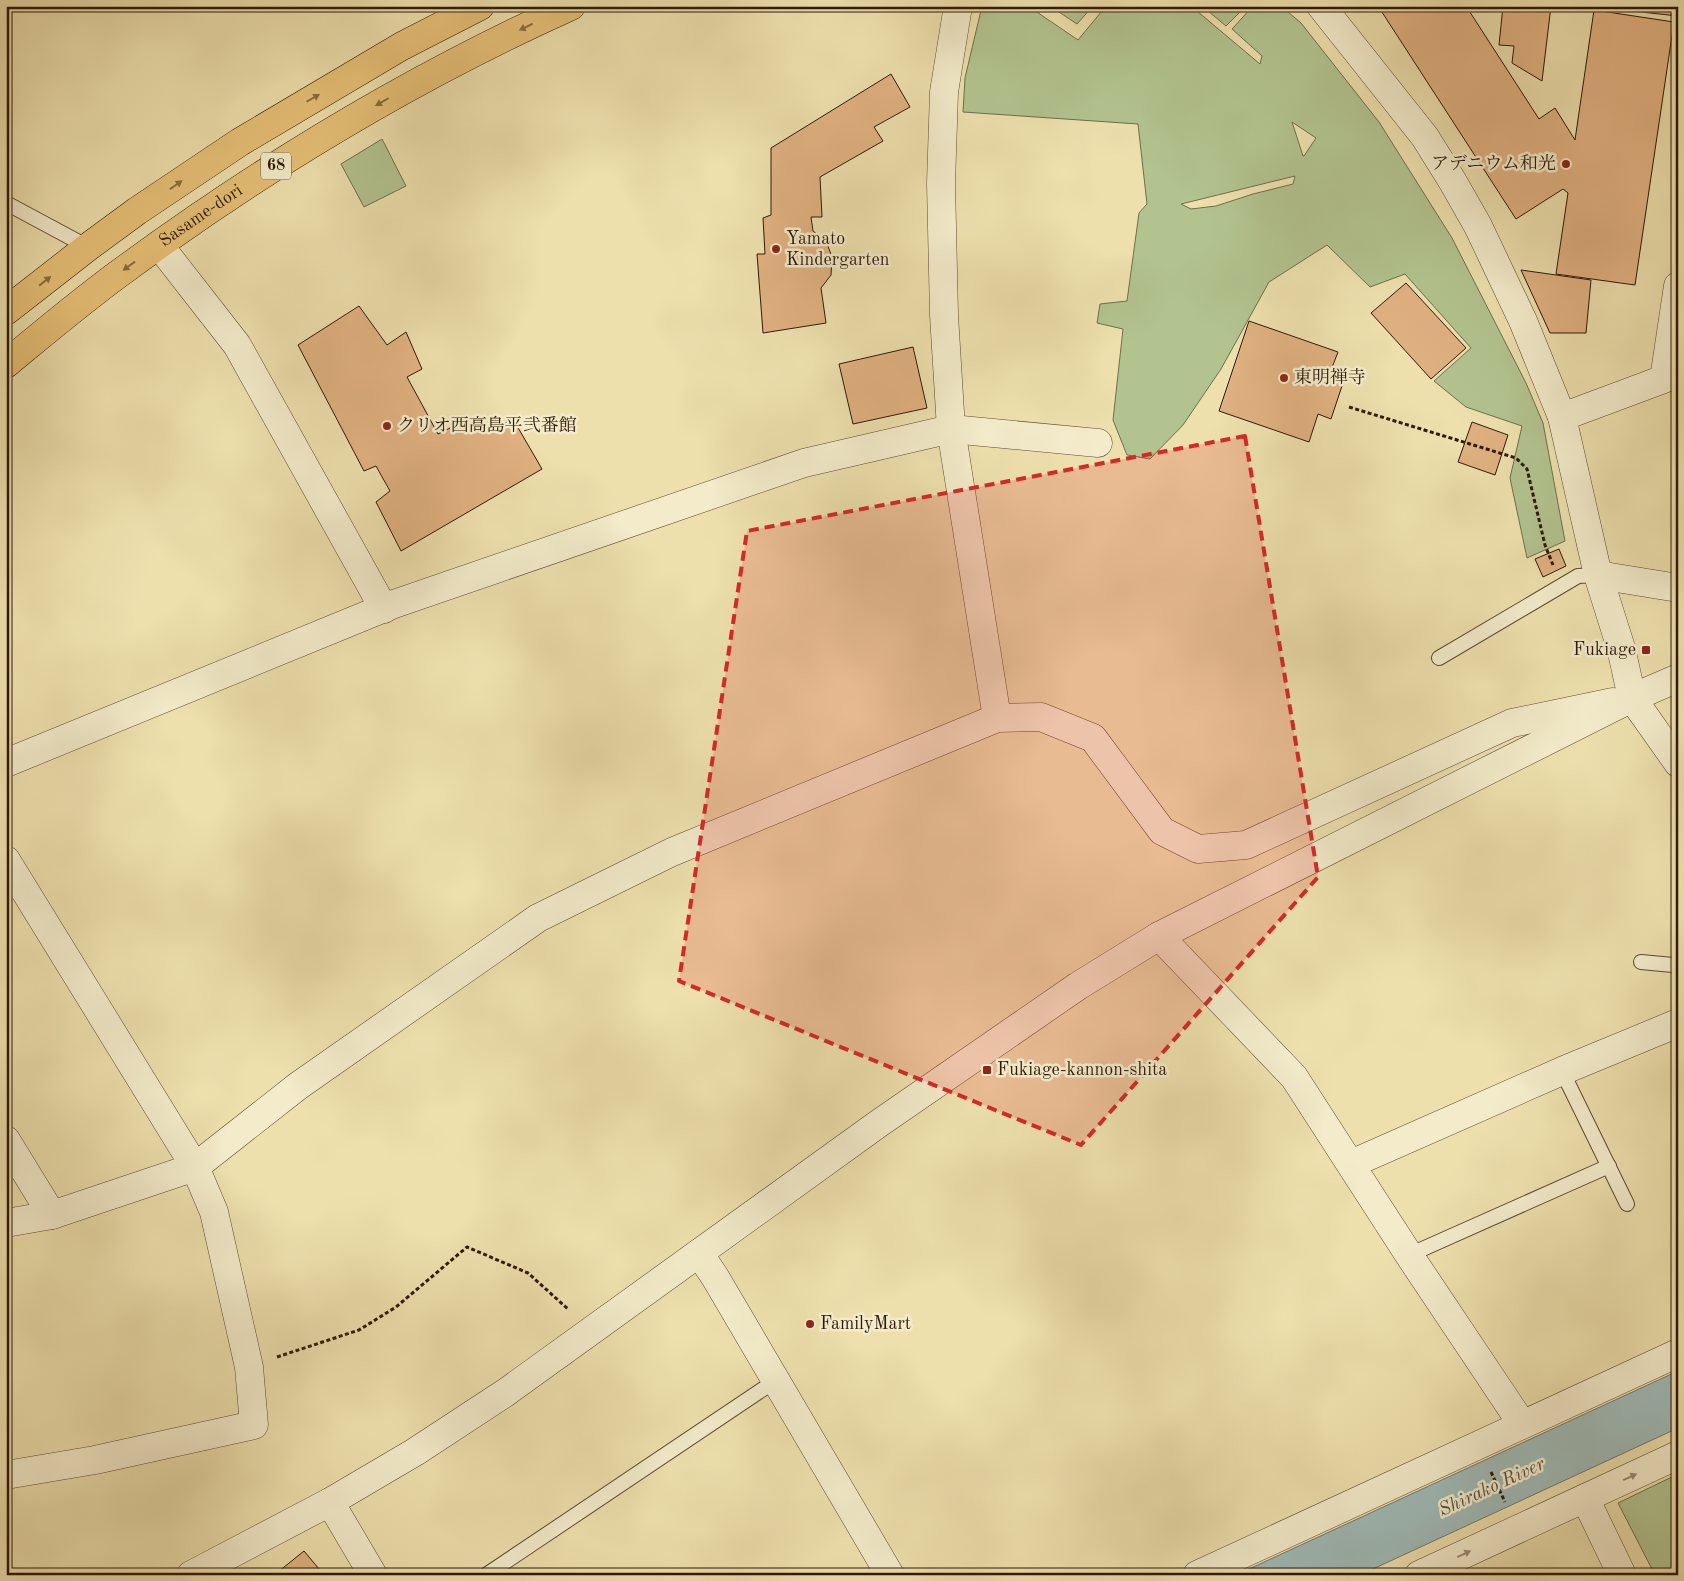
<svg xmlns="http://www.w3.org/2000/svg" width="1684" height="1581" font-family="'Old Standard TT','Noto Serif JP',serif">
<style>
.green{fill:#b2c38f;stroke:#706e4c;fill-rule:evenodd}
.water{fill:#9fbab6;stroke:#727971}
.building{fill:#e0b180;stroke:#2e1809}
.lines{fill:none;stroke-linecap:round;stroke-linejoin:round}
.service-casing{stroke:#5e4a32;stroke-width:16}
.minor-casing{stroke:#5e4a32;stroke-width:29}
.tertiary-casing{stroke:#5e4a32;stroke-width:29}
.primary-casing{stroke:#2e1809;stroke-width:29}
.path{stroke:#2e1809;stroke-width:3;stroke-dasharray:4 2.5;stroke-linecap:butt}
.service{stroke:#f3ebca;stroke-width:14}
.minor{stroke:#f3ebca;stroke-width:28}
.tertiary{stroke:#f3ebca;stroke-width:28}
.primary{stroke:#e6c076;stroke-width:28}
.oneway{fill:#8a6c40}
.oneway2{fill:#9a8c73}
.marked{fill:#d62828;fill-opacity:0.2;stroke:#d62828;stroke-width:4;stroke-dasharray:10 6;stroke-linejoin:round}
.poi-dot{fill:#8f2418;stroke:#f3ebca;stroke-width:2}
.labels{text-anchor:middle;dominant-baseline:central;stroke-width:5;stroke-linejoin:round;paint-order:stroke}
.shield{fill:#f3ebca;stroke:#695743;stroke-width:1}
.shield-label{font-size:16px;font-weight:bold;fill:#2e1809}
.poi-label{font-size:18px;fill:#2e1809;stroke:#f3ebca;text-anchor:start}
.street-label{font-size:18px;fill:#2e1809;stroke:#f3ebca}
.water-label{font-size:19px;font-style:italic;fill:#565146;stroke:#f3ebca}
</style>
<rect width="100%" height="100%" fill="#ede0ad"/>
<filter id="stains"><feTurbulence type="fractalNoise" baseFrequency=".004" numOctaves="4"/><feColorMatrix values="0 0 0 0 .2 0 0 0 0 .09 0 0 0 0 .02 0 0 0 .5 -.17"/></filter>
<radialGradient id="worn" r=".72"><stop offset=".6" stop-color="#630" stop-opacity="0"/><stop offset="1" stop-color="#630" stop-opacity=".3"/></radialGradient>
<g class="green">
<path d="M982,6H1028L1078,40L1106,6H1191L1260,64L1262,56L1232,29L1253,6H1281L1301,23L1379,122L1452,238L1526,383L1543,423L1565,541L1527,558L1510,478L1522,426L1466,407L1434,381L1471,348L1405,274L1370,287L1327,245L1269,282L1221,369L1183,425L1150,459L1127,455L1113,420L1123,329L1097,323L1100,304L1127,301L1139,213L1147,204L1138,124L963,112L965,78ZM1292,122L1316,138L1304,156H1303ZM1295,176L1293,184L1253,194L1216,206L1191,209L1181,204Z"/>
<polygon points="1050,6 1093,6 1077,24"/>
<polygon points="1202,6 1246,6 1226,26"/>
<polygon points="382,139 406,186 364,207 341,164"/>
<polygon points="1678,1474 1678,1575 1655,1575 1618,1503"/>
</g>
<polygon class="water" points="1678,1371 1678,1428 1360,1575 1236,1575"/>
<g class="building">
<polygon points="1378,6 1466,6 1539,119 1555,108 1575,140 1594,10 1674,22 1635,285 1556,274 1568,193 1563,189 1516,219"/>
<polygon points="1503,6 1551,6 1542,81 1512,63 1514,46 1499,45"/>
<polygon points="1604,6 1678,6 1678,16 1604,8"/>
<polygon points="891,74 910,107 874,127 883,141 820,177 822,217 811,217 813,231 826,241 832,257 831,275 821,288 826,323 763,333 757,254 765,254 763,218 771,215 771,148"/>
<polygon points="1521,270 1591,280 1586,333 1550,333"/>
<polygon points="1406,283 1466,348 1431,379 1371,313"/>
<polygon points="359,306 387,345 406,332 422,369 407,377 438,434 470,418 483,434 513,419 542,469 401,551 376,502 390,491 376,466 364,471 298,345"/>
<polygon points="1249,321 1338,352 1328,378 1343,383 1331,419 1318,414 1309,442 1219,411"/>
<polygon points="913,347 927,408 853,424 839,364"/>
<polygon points="1472,422 1508,435 1495,475 1458,462"/>
<polygon points="1559,549 1566,566 1543,577 1535,559"/>
<polygon points="304,1551 324,1575 280,1575 278,1572"/>
</g>
<g class="lines">
<defs>
<g id="service">
<polyline points="6,203 88,247"/>
<polyline points="1439,658 1578,576 1598,575"/>
<polyline points="1641,962 1673,965 1678,967"/>
<polyline points="1562,1071 1627,1204"/>
<polyline points="1409,1255 1609,1166"/>
<polyline points="486,1575 775,1381"/>
</g>
<g id="minor">
<polyline points="958,6 944,92 941,183 944,315 951,429 997,718"/>
<polyline points="159,245 237,345 384,609"/>
<polyline points="1562,417 1664,379 1678,286"/>
<polyline points="1598,575 1678,588"/>
<polyline points="6,763 394,604 804,463 951,429 1098,443"/>
<polyline points="6,860 195,1167 214,1212 249,1367 254,1425 95,1460 6,1475"/>
<polyline points="1159,936 1294,1077 1409,1255 1522,1424"/>
<polyline points="6,1140 52,1215"/>
<polyline points="1351,1164 1562,1071 1678,1023"/>
<polyline points="6,1223 52,1215 195,1167 298,1086 538,918 672,852 997,718 1041,717 1093,738 1162,831 1198,849 1246,845 1512,723 1613,702"/>
<polyline points="699,1253 715,1277 890,1575"/>
<polyline points="1585,1498 1622,1575"/>
<polyline points="330,1502 373,1575"/>
<polyline points="1197,1575 1678,1353"/>
<polyline points="1419,1575 1678,1455"/>
</g>
<g id="tertiary">
<polyline points="1321,6 1425,137 1453,182 1478,226 1523,321 1562,417 1598,575 1621,648 1632,698 1678,763"/>
<polyline points="191,1575 330,1502 415,1452 505,1393 878,1124 1078,986 1159,936 1632,698 1678,678"/>
</g>
<g id="primary">
<polyline points="6,311 88,247 137,211 240,142 402,46 480,6"/>
<path id="s1" d="M6,364C46,331 86,297 128,267C266,166 414,77 571,6"/>
</g>
</defs>
<use href="#service" class="service-casing"/>
<use href="#minor" class="minor-casing"/>
<use href="#tertiary" class="tertiary-casing"/>
<use href="#primary" class="primary-casing"/>
<g class="path">
<polyline points="1349,407 1516,458 1527,469 1545,545 1553,565"/>
<polyline points="277,1357 359,1330 396,1307 467,1247 528,1273 569,1310"/>
<polyline points="1491,1472 1505,1502"/>
</g>
<use href="#service" class="service"/>
<use href="#minor" class="minor"/>
<use href="#tertiary" class="tertiary"/>
<use href="#primary" class="primary"/>
</g>
<defs><path id="oneway-solid" d="M-6-.8H1V-3.2L6.5 0L1 3.2V.8H-6Z" transform="scale(1.25)"/></defs>
<g class="oneway">
<use href="#oneway-solid" transform="translate(526 27) rotate(154)"/>
<use href="#oneway-solid" transform="translate(313 98) rotate(-30)"/>
<use href="#oneway-solid" transform="translate(382 102) rotate(150)"/>
<use href="#oneway-solid" transform="translate(176 185) rotate(-35)"/>
<use href="#oneway-solid" transform="translate(129 266) rotate(144)"/>
<use href="#oneway-solid" transform="translate(45 281) rotate(-38)"/>
</g>
<g class="oneway2">
<use href="#oneway-solid" transform="translate(1630 1477) rotate(-25)"/>
<use href="#oneway-solid" transform="translate(1464 1554) rotate(-25)"/>
</g>
<path class="marked" d="M1245,436L1318,877L1081,1145L679,981L747,531Z"/>
<g class="poi-dot">
<circle cx="1566" cy="164" r="5"/>
<circle cx="776" cy="249" r="5"/>
<circle cx="1284" cy="378" r="5"/>
<circle cx="387" cy="426" r="5"/>
<rect x="1641" y="645" width="10" height="10" rx="2.5"/>
<rect x="982" y="1065" width="10" height="10" rx="2.5"/>
<circle cx="810" cy="1324" r="5"/>
</g>
<g class="labels">
<rect class="shield" x="261" y="152.5" width="30" height="27" rx="4"/>
<g class="shield-label">
<text x="276" y="166">68</text>
</g>
<g class="poi-label">
<text x="1556" y="164" text-anchor="end">アデニウム和光</text>
<text x="786" y="239">Yamato<tspan x="786" dy="21">Kindergarten</tspan></text>
<text x="1294" y="378">東明禅寺</text>
<text x="397" y="426">クリオ西高島平弐番館</text>
<text x="1636" y="650" text-anchor="end">Fukiage</text>
<text x="997" y="1070">Fukiage-kannon-shita</text>
<text x="820" y="1324">FamilyMart</text>
</g>
<g class="street-label">
<text stroke="none"><textPath href="#s1" startOffset="245">Sasame-dori</textPath></text>
</g>
<g class="water-label">
<text transform="translate(1492 1488) rotate(-25)">Shirako River</text>
</g>
</g>
<rect width="1684" height="1581" fill="none" stroke="#ede0ad" stroke-width="25"/>
<rect x="8" y="8" width="1669" height="1566" fill="none" stroke="#2e1809" stroke-width="2.5"/>
<rect x="12" y="12" width="1659" height="1556" fill="none" stroke="#2e1809"/>
<rect width="100%" height="100%" filter="url(#stains)"/>
<rect width="100%" height="100%" fill="url(#worn)"/>
</svg>
